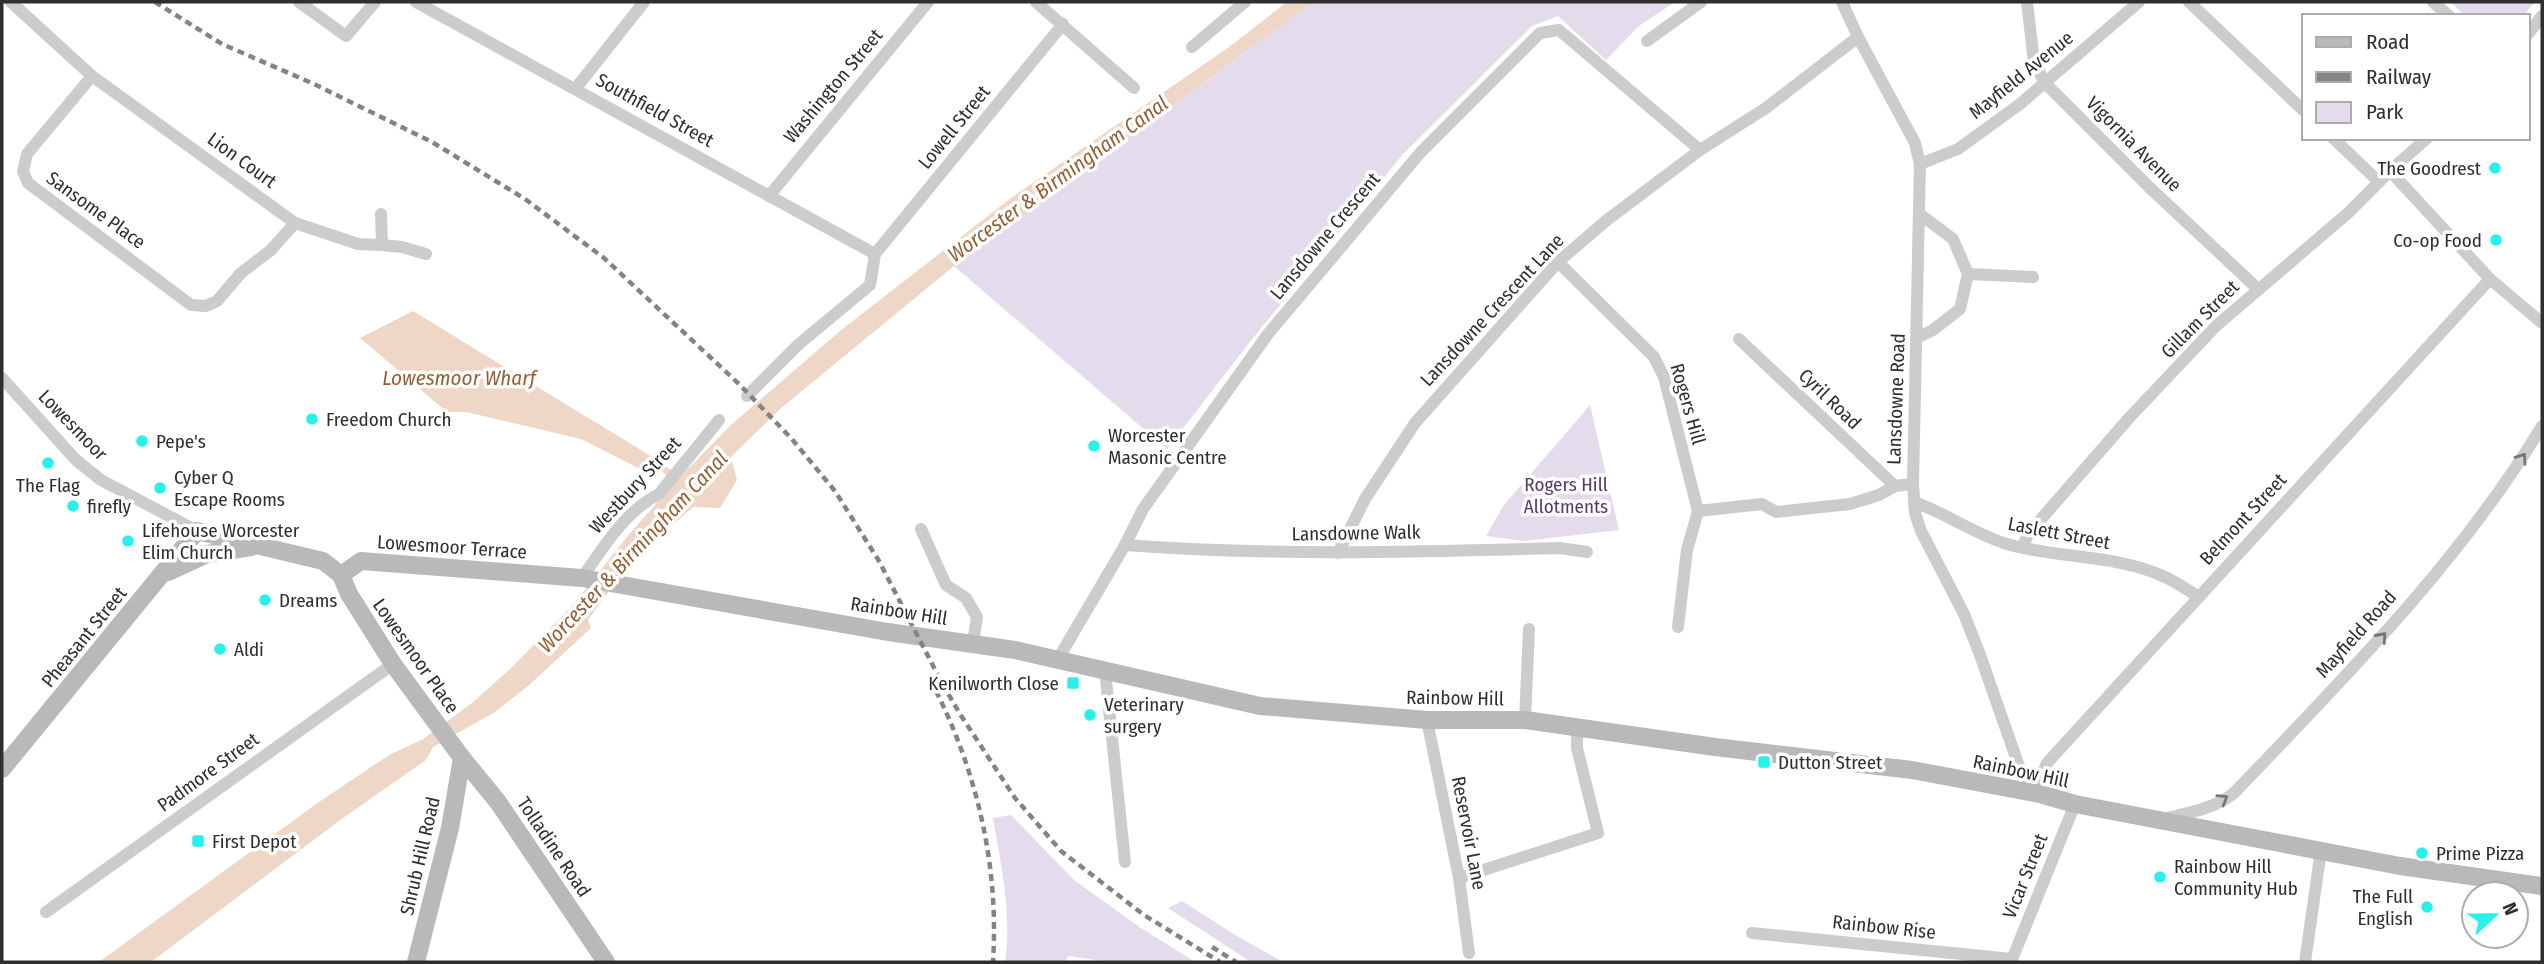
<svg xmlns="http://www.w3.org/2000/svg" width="2544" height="964" font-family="'Fira Sans Condensed',sans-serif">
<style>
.green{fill:#e4dced}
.water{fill:#eed7c7}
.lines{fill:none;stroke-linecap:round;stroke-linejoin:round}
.minor{stroke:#ccc;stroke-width:12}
.secondary{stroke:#b9b9b9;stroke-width:18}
.rail{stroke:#848484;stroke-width:4.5;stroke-dasharray:7 5;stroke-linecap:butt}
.oneway{stroke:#767676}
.poi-dot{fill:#25f2ea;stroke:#fff;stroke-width:2.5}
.labels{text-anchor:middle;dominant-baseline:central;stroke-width:7;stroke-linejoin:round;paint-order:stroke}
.street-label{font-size:19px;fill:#2f2f2f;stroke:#fff}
.poi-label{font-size:19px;fill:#2f2f2f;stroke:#fff;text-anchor:start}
.park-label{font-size:19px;fill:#57396e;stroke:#fff}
.water-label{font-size:21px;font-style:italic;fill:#985f36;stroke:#fff}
</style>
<rect width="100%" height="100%" fill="#fff"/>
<g class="green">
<polygon points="1314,2 1675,2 1639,26 1606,60 1558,16 1532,26 1404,153 1249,343 1167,449 954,266"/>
<polygon points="2451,2 2535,2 2523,16 2465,16"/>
<polygon points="1590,405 1619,530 1524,541 1486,536 1504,505"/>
<path d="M1011,815L1074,880L1138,926L1195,962H1110L1068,956L1066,962H1005C1012,914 1001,865 993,818Z"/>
<polygon points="1182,901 1237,936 1283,962 1251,962 1168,908"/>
</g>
<polygon class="water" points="1287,2 1314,2 954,266 780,409 731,457 737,480 720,508 693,507 630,563 588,620 591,628 527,687 495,712 433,747 426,760 343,818 151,962 99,962 319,802 389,755 423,739 472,703 509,670 573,605 626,538 675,482 659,469 644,471 581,439 466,412 447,412 360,338 413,311 659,461 680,477 732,424 840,331 1011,198 1229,47"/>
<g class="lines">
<g class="minor">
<polyline points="11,2 92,76 27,154 23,171 28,183 191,305 206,306 217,301 241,273 271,250 295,223"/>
<polyline points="299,2 346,36 375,2"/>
<polyline points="416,2 875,254"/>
<polyline points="1036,2 1134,88"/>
<polyline points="1842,2 1858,37 1915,143 1920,164 1913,484 1915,513 1921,531 1964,614 1979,652 2028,792"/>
<polyline points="2027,2 2034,62 2045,83 2149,187 2258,289"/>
<polyline points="2189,2 2304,111"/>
<polyline points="2433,2 2449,16"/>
<polyline points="2528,34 2542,16"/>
<polyline points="1647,41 1701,2"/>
<polyline points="1192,47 1245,2"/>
<polyline points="92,76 295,223 358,244 382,245 381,214"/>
<polyline points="576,88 644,2"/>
<polyline points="2333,138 2379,182"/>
<polyline points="1920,164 1958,149 2020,104 2139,2"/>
<polyline points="2390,171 2490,279 2542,323"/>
<polyline points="769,196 928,2"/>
<polyline points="382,245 402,247 426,254"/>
<polyline points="875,254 1063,24"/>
<polyline points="1558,262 1654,357 1664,377 1698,511 1687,550 1678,627"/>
<polyline points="1968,274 2033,277"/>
<polyline points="1917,338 1933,330 1960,309 1968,274 1953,239 1921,215"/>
<polyline points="1739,339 1895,486"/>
<polyline points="2,378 76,460 101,480 197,531"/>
<polyline points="747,396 799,344 870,285 875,254"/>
<path d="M1914,502C1946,513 1974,534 2007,544C2058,559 2116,554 2165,577C2176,582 2187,590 2198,596"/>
<polyline points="1698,511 1762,504 1776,512 1850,504 1879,495 1895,486 1913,484"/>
<polyline points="921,529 946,585 966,598 977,617 973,643"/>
<path d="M1125,545C1270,556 1415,552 1560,548L1587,552"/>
<polyline points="2022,547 2029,533 2129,418 2216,326 2348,213 2390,171 2427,138"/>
<polyline points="1338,553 1365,499 1415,423 1558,262 1607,220 1700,150 1766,108 1858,37"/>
<path d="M582,578C603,548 625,511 659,494L719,420"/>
<polyline points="1058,659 1125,545 1143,509 1268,334 1420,153 1540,33 1559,30 1700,150"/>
<polyline points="1105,670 1125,862"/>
<polyline points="1427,720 1459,878 1469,953"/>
<polyline points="1525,720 1529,629"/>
<polyline points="2040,794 2041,777 2047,763 2490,279"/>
<path d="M2163,819C2187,813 2214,809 2234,793C2344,678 2459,563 2542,426"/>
<polyline points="1459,878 1598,833 1577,748 1577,728"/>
<polyline points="46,912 393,664"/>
<polyline points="1752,933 2012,959"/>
<polyline points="2011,962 2075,804"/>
<polyline points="2305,962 2321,850"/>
</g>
<g class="secondary">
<polyline points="168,572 207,554 251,547"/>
<polyline points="341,575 361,561 582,578 888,632 1015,650 1260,706 1427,720 1525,720 1715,747 1912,770 2040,794 2075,804 2400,866 2542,886"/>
<polyline points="2,769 197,531 323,561 341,575 349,594 393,664 462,758 498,802 606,962"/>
<polyline points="416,962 450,828 462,758"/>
</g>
<g class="rail">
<polyline points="155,2 222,44 314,84 432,142 525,199 604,258 739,384 791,438 835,491 879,561 943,685 960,714 1015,798 1061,851 1144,915 1220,962"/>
<path d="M936,691C978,775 999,868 993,962"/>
<polyline points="1212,947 1236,962"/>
</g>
</g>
<defs><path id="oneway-chevron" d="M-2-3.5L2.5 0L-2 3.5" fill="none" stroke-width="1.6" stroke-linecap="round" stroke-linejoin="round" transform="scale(1.75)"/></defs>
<g class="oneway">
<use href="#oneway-chevron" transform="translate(2522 458) rotate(-55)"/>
<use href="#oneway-chevron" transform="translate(2382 637) rotate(-48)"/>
<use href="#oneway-chevron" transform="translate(2223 799) rotate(-31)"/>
</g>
<g class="poi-dot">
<circle cx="2495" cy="168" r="7"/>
<circle cx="2496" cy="240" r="7"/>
<circle cx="312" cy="419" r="7"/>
<circle cx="142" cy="441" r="7"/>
<circle cx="1094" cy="446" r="7"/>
<circle cx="48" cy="463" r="7"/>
<circle cx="160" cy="488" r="7"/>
<circle cx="73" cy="506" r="7"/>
<circle cx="128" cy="541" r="7"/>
<circle cx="265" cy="600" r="7"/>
<circle cx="220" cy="649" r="7"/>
<rect x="1066" y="676" width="14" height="14" rx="3.5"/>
<circle cx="1090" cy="715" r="7"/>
<rect x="1757" y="755" width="14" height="14" rx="3.5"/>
<rect x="191" y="834" width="14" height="14" rx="3.5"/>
<circle cx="2422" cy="853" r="7"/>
<circle cx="2160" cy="877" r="7"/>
<circle cx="2427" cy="907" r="7"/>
</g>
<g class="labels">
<g class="street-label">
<text transform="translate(2021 75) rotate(-39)">Mayfield Avenue</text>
<text transform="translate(833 86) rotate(-50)">Washington Street</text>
<text transform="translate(655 110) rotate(29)">Southfield Street</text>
<text transform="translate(954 127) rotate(-51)">Lowell Street</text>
<text transform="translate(2134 144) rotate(45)">Vigornia Avenue</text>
<text transform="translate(242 160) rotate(36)">Lion Court</text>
<text transform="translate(96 210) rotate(36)">Sansome Place</text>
<text transform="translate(1325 236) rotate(-50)">Lansdowne Crescent</text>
<text transform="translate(1492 310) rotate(-47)">Lansdowne Crescent Lane</text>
<text transform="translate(2200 319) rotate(-45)">Gillam Street</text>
<text transform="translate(1830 399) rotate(44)">Cyril Road</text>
<text transform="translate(1896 399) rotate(-88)">Lansdowne Road</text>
<text transform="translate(1688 404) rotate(74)">Rogers Hill</text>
<text transform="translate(73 425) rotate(46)">Lowesmoor</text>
<text transform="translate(635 485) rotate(-47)">Westbury Street</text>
<text transform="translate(2243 519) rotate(-47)">Belmont Street</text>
<text transform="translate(1356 533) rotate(-1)">Lansdowne Walk</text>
<text transform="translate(2059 533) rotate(11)">Laslett Street</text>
<text transform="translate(452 547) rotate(4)">Lowesmoor Terrace</text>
<text transform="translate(899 611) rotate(9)">Rainbow Hill</text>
<text transform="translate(2356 634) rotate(-48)">Mayfield Road</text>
<text transform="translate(84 637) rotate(-51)">Pheasant Street</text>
<text transform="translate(416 656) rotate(55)">Lowesmoor Place</text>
<text transform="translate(1455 698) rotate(1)">Rainbow Hill</text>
<text transform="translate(2021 771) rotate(12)">Rainbow Hill</text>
<text transform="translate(208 772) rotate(-36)">Padmore Street</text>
<text transform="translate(1469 833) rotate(79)">Reservoir Lane</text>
<text transform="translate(554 847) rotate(56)">Tolladine Road</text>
<text transform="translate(420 856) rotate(-77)">Shrub Hill Road</text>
<text transform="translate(2025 876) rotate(-68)">Vicar Street</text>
<text transform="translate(1884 927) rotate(6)">Rainbow Rise</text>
</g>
<g class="poi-label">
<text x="2481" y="168" text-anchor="end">The Goodrest</text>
<text x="2482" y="240" text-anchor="end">Co-op Food</text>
<text x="326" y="419">Freedom Church</text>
<text x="1108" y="435">Worcester<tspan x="1108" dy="22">Masonic Centre</tspan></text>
<text x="156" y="441">Pepe's</text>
<text x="174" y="477">Cyber Q<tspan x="174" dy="22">Escape Rooms</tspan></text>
<text x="48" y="485" text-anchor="middle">The Flag</text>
<text x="87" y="506">firefly</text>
<text x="142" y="530">Lifehouse Worcester<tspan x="142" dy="22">Elim Church</tspan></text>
<text x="279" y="600">Dreams</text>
<text x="234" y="649">Aldi</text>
<text x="1059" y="683" text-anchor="end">Kenilworth Close</text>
<text x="1104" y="704">Veterinary<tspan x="1104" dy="22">surgery</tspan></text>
<text x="1778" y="762">Dutton Street</text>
<text x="212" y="841">First Depot</text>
<text x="2436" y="853">Prime Pizza</text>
<text x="2174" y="866">Rainbow Hill<tspan x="2174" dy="22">Community Hub</tspan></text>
<text x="2413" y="896" text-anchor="end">The Full<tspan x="2413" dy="22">English</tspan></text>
</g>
<g class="park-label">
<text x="1566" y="484">Rogers Hill<tspan x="1566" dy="22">Allotments</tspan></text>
</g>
<g class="water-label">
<text transform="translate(1058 179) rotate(-36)">Worcester &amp; Birmingham Canal</text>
<text x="459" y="378">Lowesmoor Wharf</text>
<text transform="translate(633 552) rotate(-47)">Worcester &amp; Birmingham Canal</text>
</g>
</g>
<rect width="2544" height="964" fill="none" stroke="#2f2f2f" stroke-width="7"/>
<rect x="2302" y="14" width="228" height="126" fill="#ffffff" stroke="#acacac" stroke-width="2"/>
<rect x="2316" y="37" width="35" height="10" fill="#b9b9b9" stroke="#acacac" stroke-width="2"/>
<text x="2366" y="49" font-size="21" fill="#2f2f2f">Road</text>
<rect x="2316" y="72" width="35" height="10" fill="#848484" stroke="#acacac" stroke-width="2"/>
<text x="2366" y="84" font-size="21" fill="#2f2f2f">Railway</text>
<rect x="2316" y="102" width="35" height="21" fill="#e4dced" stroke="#acacac" stroke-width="2"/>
<text x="2366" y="119" font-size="21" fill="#2f2f2f">Park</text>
<g transform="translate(2495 915) rotate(68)"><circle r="33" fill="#ffffff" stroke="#acacac" stroke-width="2"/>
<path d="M0-5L12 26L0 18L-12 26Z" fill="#25f2ea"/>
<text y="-10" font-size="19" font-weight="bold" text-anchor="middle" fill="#2f2f2f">N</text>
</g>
</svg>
